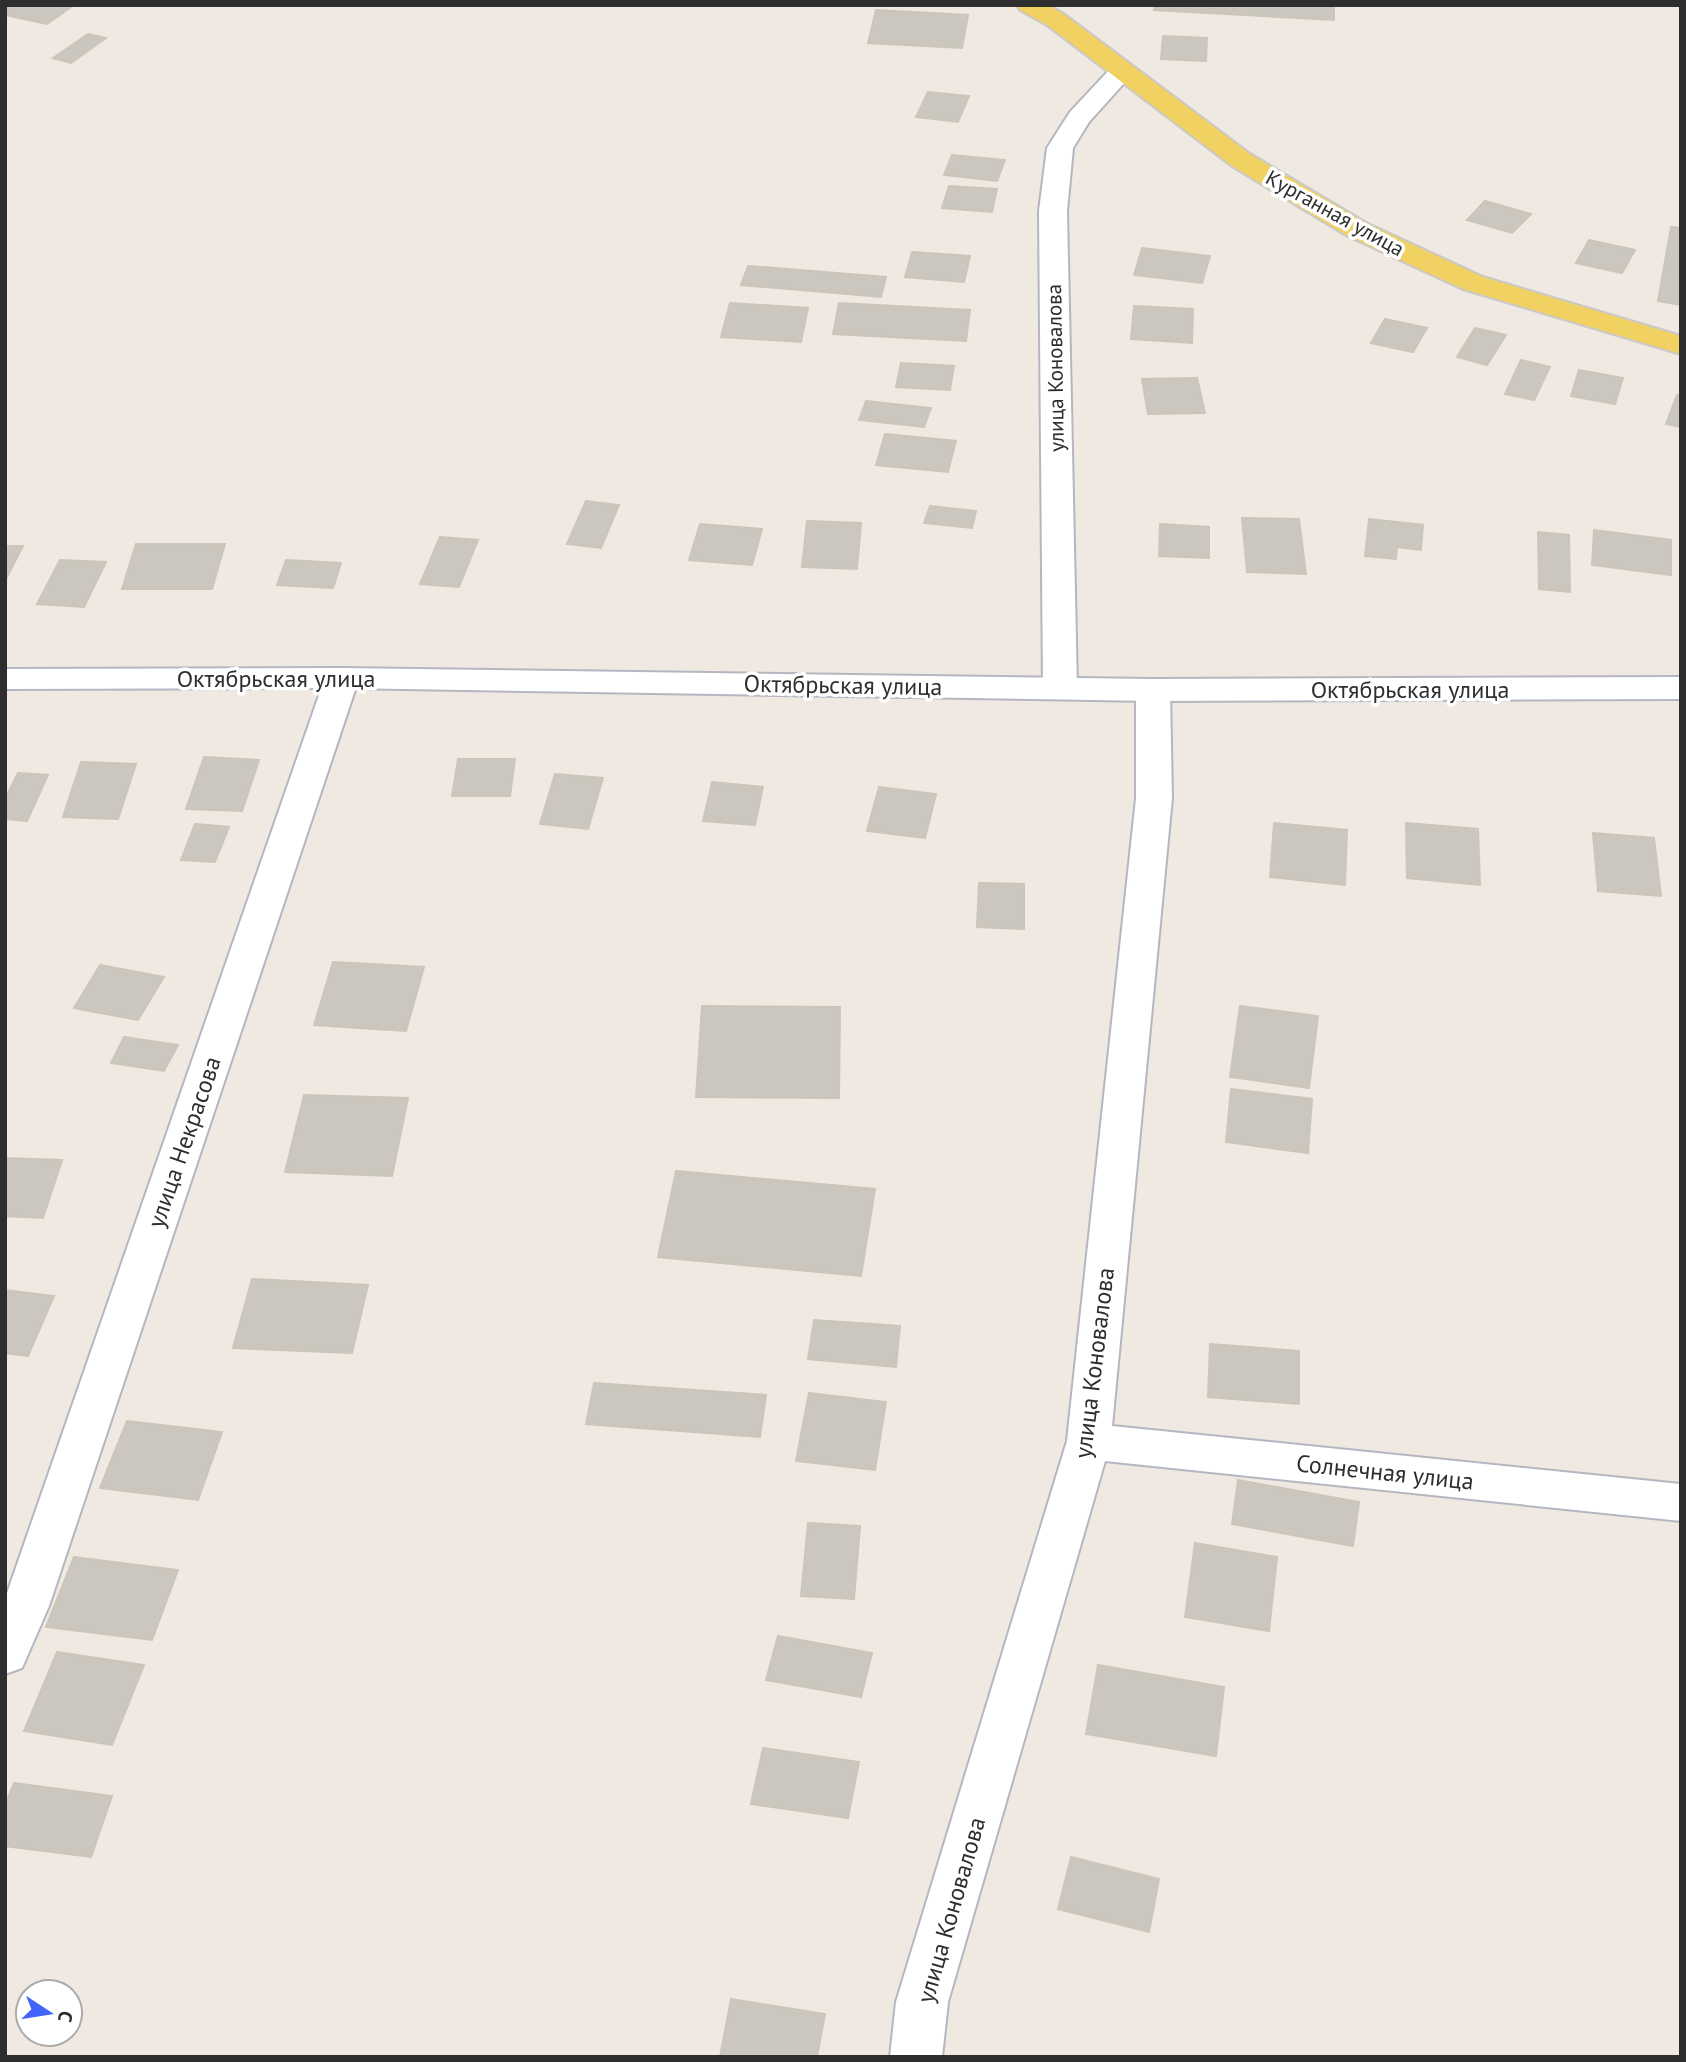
<svg xmlns="http://www.w3.org/2000/svg" width="1686" height="2062" font-family="'PT Sans',sans-serif">
<style>
.building{fill:#cbc7bf;stroke:#cbc5ba;stroke-width:2}
.lines{fill:none;stroke-linecap:round;stroke-linejoin:round}
.minor-casing{stroke:#b4b7c1;stroke-width:4}
.tertiary-casing{stroke:#b4b7c1;stroke-width:4}
.primary-casing{stroke:#c9c9c9;stroke-width:4}
.minor{fill:#fff;fill-rule:evenodd}
.tertiary{fill:#fff;fill-rule:evenodd}
.primary{fill:#f2d163;fill-rule:evenodd}
.labels{text-anchor:middle;dominant-baseline:central;stroke-width:7;stroke-linejoin:round;paint-order:stroke}
.far-street-label{font-size:21px;fill:#2e2e2e;stroke:#fff}
.street-label{font-size:24px;fill:#2e2e2e;stroke:#fff}
</style>
<rect width="100%" height="100%" fill="#efe9e1"/>
<g class="building">
<polygon points="5,5 74,5 47,24 5,15"/>
<polygon points="1155,5 1334,5 1334,20 1154,10"/>
<polygon points="876,10 968,15 962,48 868,43"/>
<polygon points="88,34 106,38 71,63 53,58"/>
<polygon points="1163,36 1207,38 1206,61 1161,59"/>
<polygon points="928,92 969,96 958,122 916,117"/>
<polygon points="952,155 1005,160 997,181 944,175"/>
<polygon points="949,186 997,189 992,212 942,208"/>
<polygon points="1485,201 1531,214 1512,233 1467,220"/>
<polygon points="1671,227 1681,228 1681,305 1658,301"/>
<polygon points="1589,240 1635,250 1622,273 1576,263"/>
<polygon points="1142,248 1210,256 1202,283 1134,275"/>
<polygon points="912,252 970,256 964,282 905,277"/>
<polygon points="748,266 886,277 881,297 741,285"/>
<polygon points="730,303 808,308 801,342 721,337"/>
<polygon points="839,303 970,310 966,341 833,334"/>
<polygon points="1134,306 1193,309 1192,343 1131,339"/>
<polygon points="1385,319 1427,328 1413,352 1371,343"/>
<polygon points="1475,328 1506,335 1487,365 1457,357"/>
<polygon points="1521,360 1550,367 1534,400 1505,394"/>
<polygon points="901,363 954,366 950,390 896,387"/>
<polygon points="1579,370 1623,378 1615,404 1571,396"/>
<polygon points="1197,378 1205,413 1148,414 1142,379"/>
<polygon points="1677,395 1681,396 1681,427 1666,424"/>
<polygon points="866,401 931,408 924,427 859,420"/>
<polygon points="885,434 956,441 948,472 876,465"/>
<polygon points="586,501 619,505 601,548 567,544"/>
<polygon points="930,506 976,511 972,528 924,523"/>
<polygon points="1242,518 1299,519 1306,574 1247,572"/>
<polygon points="1369,519 1423,525 1421,550 1397,547 1396,559 1365,556"/>
<polygon points="807,521 861,523 857,569 802,567"/>
<polygon points="700,524 762,529 752,565 689,560"/>
<polygon points="1160,524 1209,527 1209,558 1159,556"/>
<polygon points="1594,530 1671,540 1671,575 1592,565"/>
<polygon points="1538,532 1569,535 1570,592 1539,589"/>
<polygon points="440,537 478,540 459,587 420,584"/>
<polygon points="136,544 225,544 212,589 122,589"/>
<polygon points="5,546 23,546 5,581"/>
<polygon points="60,560 106,562 84,607 37,604"/>
<polygon points="286,560 341,563 333,588 277,585"/>
<polygon points="204,757 259,760 242,811 186,809"/>
<polygon points="458,759 515,759 510,796 452,796"/>
<polygon points="81,762 136,764 118,819 63,817"/>
<polygon points="18,773 48,775 27,821 5,819 5,799"/>
<polygon points="555,774 603,778 588,829 540,824"/>
<polygon points="712,782 763,787 755,825 703,821"/>
<polygon points="879,787 936,794 925,838 867,831"/>
<polygon points="1274,823 1347,830 1345,885 1270,877"/>
<polygon points="1406,823 1478,829 1480,885 1407,878"/>
<polygon points="195,824 229,827 215,862 181,860"/>
<polygon points="1593,833 1654,838 1661,896 1598,891"/>
<polygon points="979,883 1024,884 1024,929 977,927"/>
<polygon points="333,962 424,967 406,1031 314,1025"/>
<polygon points="100,965 164,977 138,1020 74,1008"/>
<polygon points="702,1006 840,1007 839,1098 696,1097"/>
<polygon points="1240,1006 1318,1016 1309,1088 1230,1077"/>
<polygon points="124,1037 178,1045 164,1071 111,1063"/>
<polygon points="1231,1089 1312,1099 1308,1153 1226,1142"/>
<polygon points="304,1095 408,1098 392,1176 285,1172"/>
<polygon points="5,1158 62,1160 43,1218 5,1216"/>
<polygon points="676,1171 875,1189 861,1276 658,1257"/>
<polygon points="252,1279 368,1285 352,1353 233,1348"/>
<polygon points="5,1290 54,1296 28,1356 5,1353"/>
<polygon points="814,1320 900,1326 896,1367 808,1359"/>
<polygon points="1210,1344 1299,1351 1299,1404 1208,1397"/>
<polygon points="594,1383 766,1395 760,1437 586,1424"/>
<polygon points="809,1393 886,1402 875,1470 796,1461"/>
<polygon points="127,1421 222,1432 198,1500 100,1488"/>
<polygon points="1238,1480 1359,1502 1353,1546 1232,1524"/>
<polygon points="808,1523 860,1526 854,1599 801,1596"/>
<polygon points="1195,1543 1277,1557 1269,1631 1185,1617"/>
<polygon points="74,1557 178,1570 152,1640 46,1627"/>
<polygon points="778,1636 872,1653 861,1697 766,1680"/>
<polygon points="57,1652 144,1665 112,1745 24,1731"/>
<polygon points="1098,1665 1224,1687 1216,1756 1086,1734"/>
<polygon points="763,1748 859,1762 848,1818 751,1804"/>
<polygon points="14,1783 112,1796 91,1857 5,1846 5,1805"/>
<polygon points="1071,1857 1159,1879 1149,1932 1058,1909"/>
<polygon points="731,1999 825,2014 817,2057 720,2057"/>
</g>
<g class="lines">
<defs>
<g id="minor">
<polygon points="1122,63 1131,66 1135,71 1089,122 1073,148 1067,211 1077,688 1072,695 1060,699 1048,695 1043,688 1039,211 1047,148 1070,112 1113,66"/>
<polygon points="342,668 354,671 359,678 49,1606 22,1668 5,1674 5,1599 325,678 330,671"/>
<polygon points="1153,679 1165,683 1170,690 1172,798 1112,1426 1681,1484 1681,1521 1105,1461 948,2002 942,2057 890,2057 896,2002 1067,1441 1136,798 1136,690 1141,683"/>
</g>
<polygon id="tertiary" points="342,668 1153,679 1681,677 1681,699 1153,701 342,688 5,689 5,669"/>
<polygon id="primary" points="1017,5 1048,5 1065,15 1250,154 1366,223 1483,277 1681,336 1681,354 1463,289 1346,235 1232,166 1047,25 1020,10"/>
</defs>
<use href="#minor" class="minor-casing"/>
<use href="#tertiary" class="tertiary-casing"/>
<use href="#primary" class="primary-casing"/>
<use href="#minor" class="minor"/>
<use href="#tertiary" class="tertiary"/>
<use href="#primary" class="primary"/>
</g>
<g class="labels">
<g class="far-street-label">
<text transform="translate(1335 213) rotate(29)">Курганная улица</text>
<text transform="translate(1055 368) rotate(-91)">улица Коновалова</text>
</g>
<g class="street-label">
<text x="276" y="678">Октябрьская улица</text>
<text transform="translate(843 685) rotate(1)">Октябрьская улица</text>
<text x="1410" y="689">Октябрьская улица</text>
<text transform="translate(184 1142) rotate(-71)">улица Некрасова</text>
<text transform="translate(1094 1363) rotate(-83)">улица Коновалова</text>
<text transform="translate(1385 1472) rotate(6)">Солнечная улица</text>
<text transform="translate(951 1910) rotate(-74)">улица Коновалова</text>
</g>
</g>
<rect width="1686" height="2062" fill="none" stroke="#2e2e2e" stroke-width="14"/>
<g transform="translate(49 2013) rotate(102)"><circle r="33" fill="#ffffff" stroke="#ababab" stroke-width="2"/>
<path d="M0-5L12 26L0 18L-12 26Z" fill="#4264fb"/>
<text y="-10" font-size="19" font-weight="bold" text-anchor="middle" fill="#2e2e2e">С</text>
</g>
</svg>
